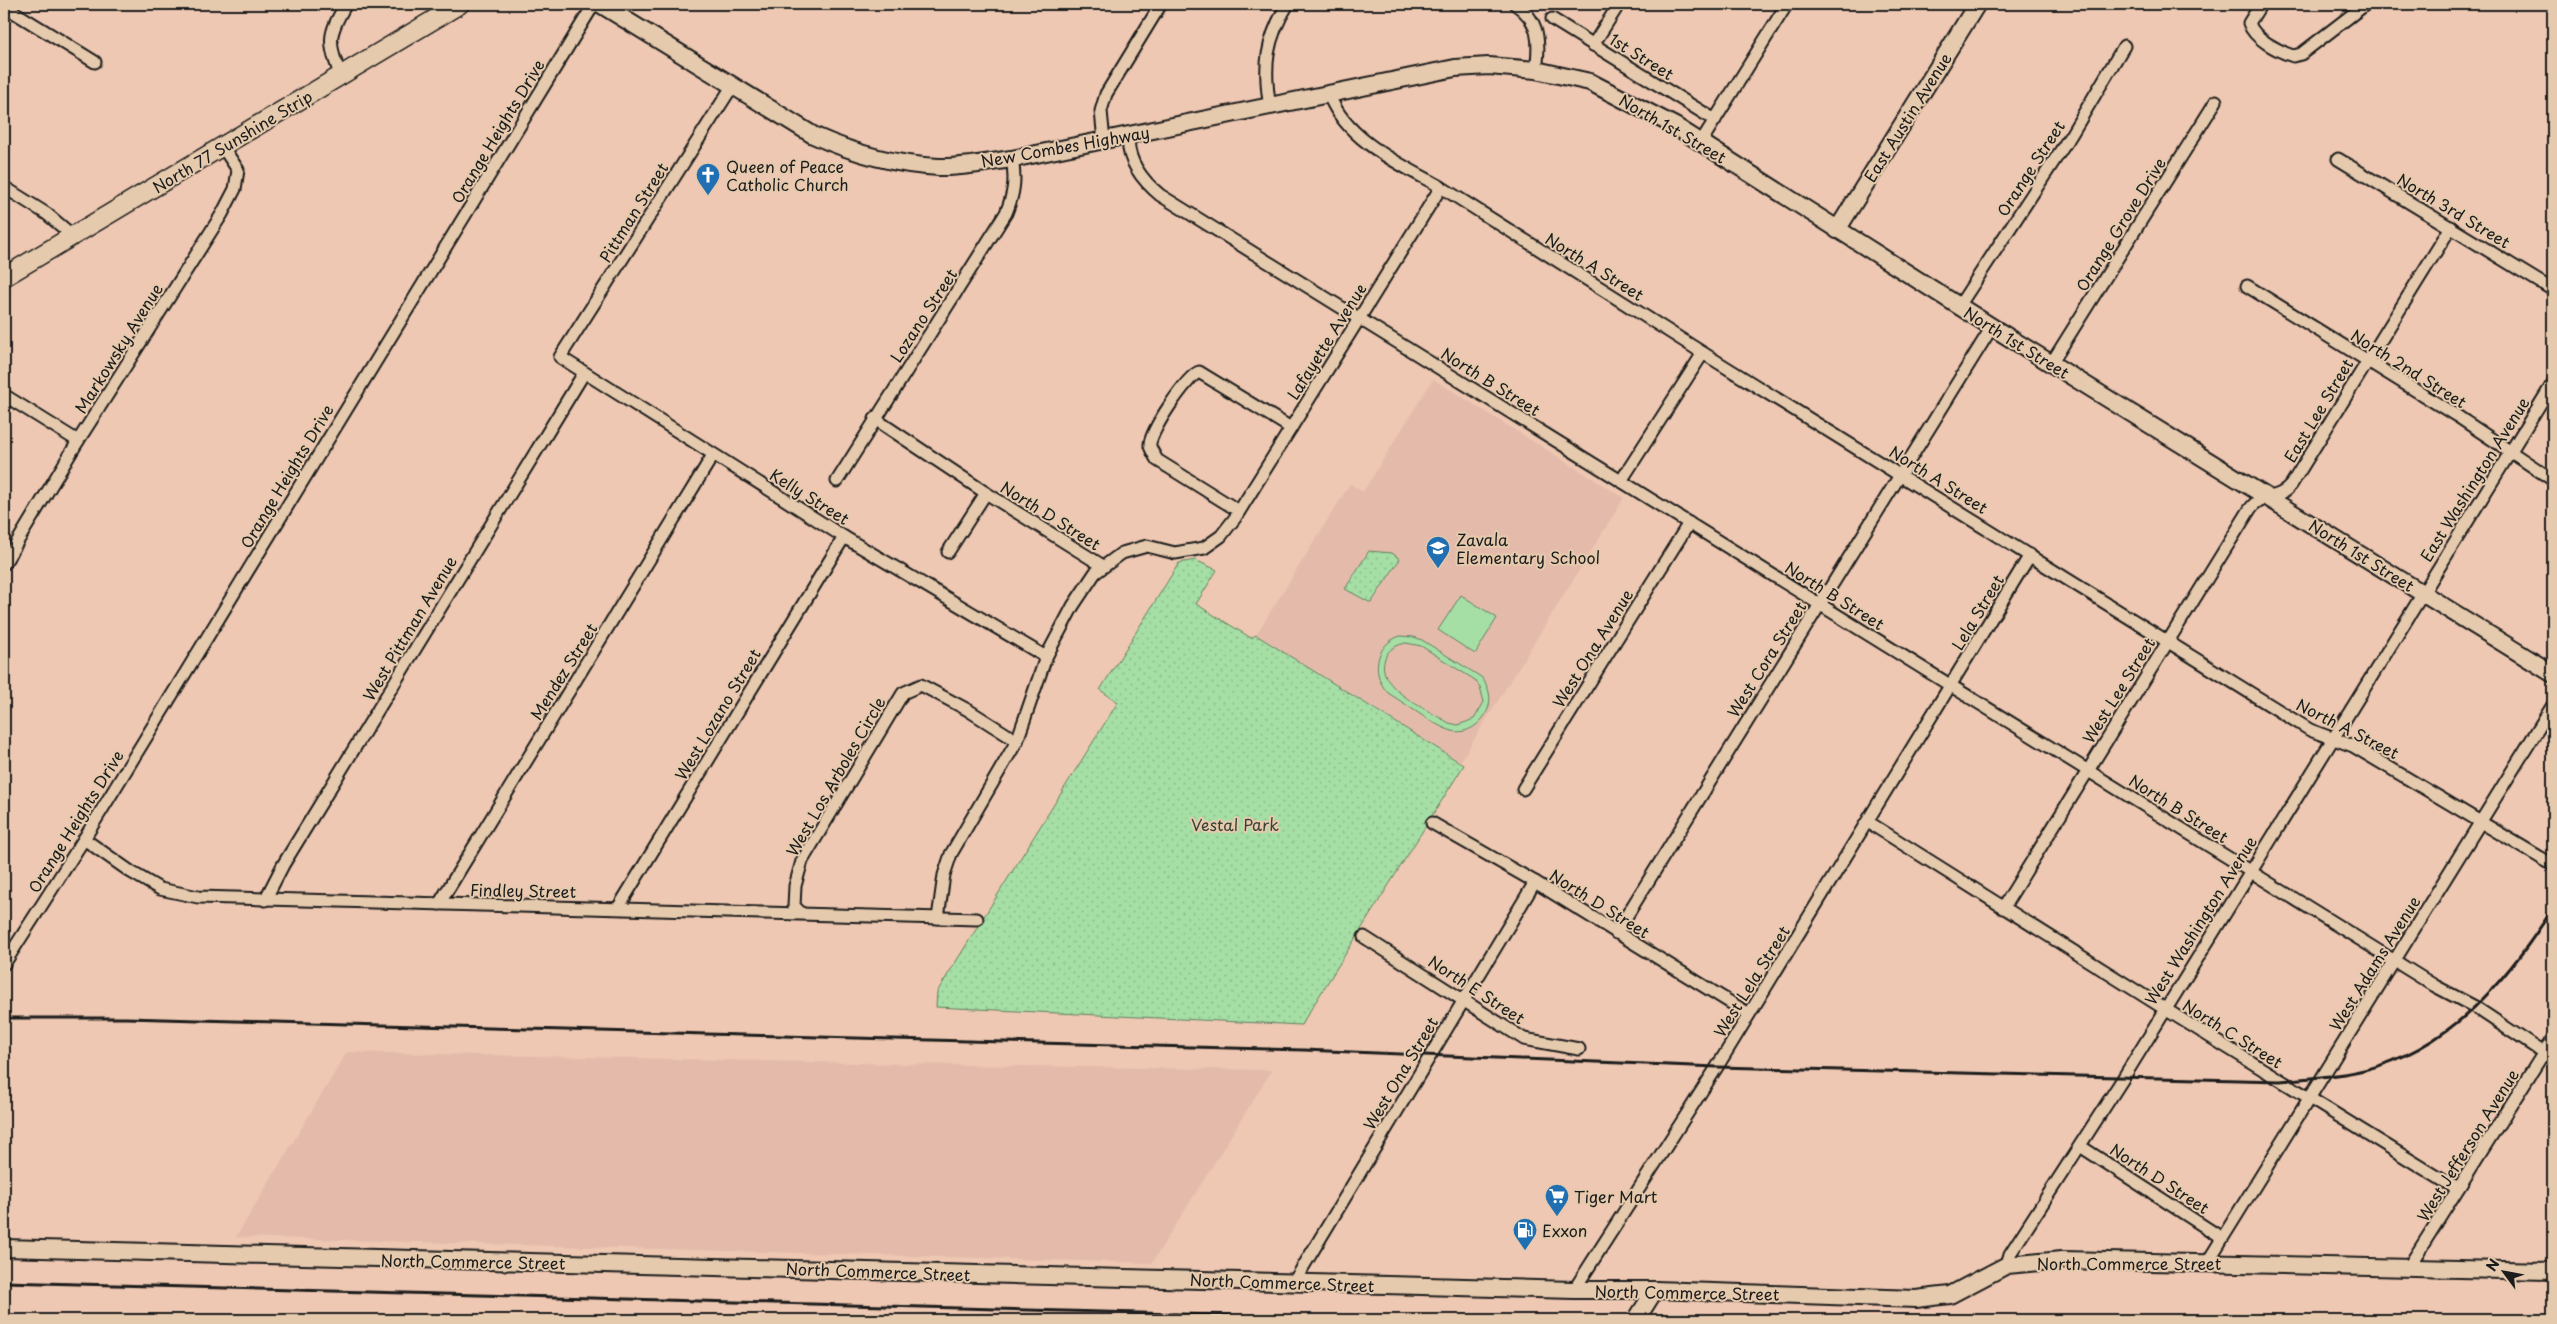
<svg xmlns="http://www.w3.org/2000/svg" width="2557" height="1324" font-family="'Playpen Sans',sans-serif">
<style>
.built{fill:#e4bbab}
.grass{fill:#a5dfa5;stroke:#607e60;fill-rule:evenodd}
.park{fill:url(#park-dots);stroke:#607e60}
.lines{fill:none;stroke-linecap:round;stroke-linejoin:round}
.street-casing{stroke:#1c1c1c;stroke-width:15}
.secondary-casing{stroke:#1c1c1c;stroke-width:20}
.primary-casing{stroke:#1c1c1c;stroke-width:21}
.street{stroke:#e6caad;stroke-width:11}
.secondary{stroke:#e6caad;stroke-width:16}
.primary{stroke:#e6caad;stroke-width:18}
.rail{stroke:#1c1c1c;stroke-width:3}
.labels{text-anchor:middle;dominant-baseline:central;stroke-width:4;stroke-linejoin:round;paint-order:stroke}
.street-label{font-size:16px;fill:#1c1c1c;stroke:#e6caad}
.poi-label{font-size:16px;fill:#1c1c1c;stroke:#e6caad;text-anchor:start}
.park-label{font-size:16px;fill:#374337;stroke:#e6caad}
</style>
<defs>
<pattern id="park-dots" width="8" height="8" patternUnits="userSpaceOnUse" patternTransform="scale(1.25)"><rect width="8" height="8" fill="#a5dfa5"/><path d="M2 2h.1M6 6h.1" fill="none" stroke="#8dbf8d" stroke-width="1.8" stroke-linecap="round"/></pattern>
</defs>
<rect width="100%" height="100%" fill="#eec8b2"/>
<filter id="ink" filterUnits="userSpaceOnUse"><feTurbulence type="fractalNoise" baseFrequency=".02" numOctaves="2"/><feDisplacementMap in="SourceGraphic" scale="10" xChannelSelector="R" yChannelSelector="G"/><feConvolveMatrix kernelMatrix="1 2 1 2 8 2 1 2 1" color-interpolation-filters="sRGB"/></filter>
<g filter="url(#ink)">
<g class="built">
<polygon points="1433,379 1624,498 1460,762 1256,635 1350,484 1363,492"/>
<polygon points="347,1052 904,1064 1272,1070 1152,1263 236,1237"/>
</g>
<g class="grass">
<polygon points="1461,595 1497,618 1475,654 1438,630"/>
<path d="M1400,636L1414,637L1422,640L1481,677C1489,686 1492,698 1488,709C1483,723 1467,735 1452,731C1434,726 1405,703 1388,693C1371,675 1374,645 1400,636ZM1406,643L1421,646L1475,680L1480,687L1484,702L1474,719L1458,725L1449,723C1427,709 1374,688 1385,658C1389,648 1397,645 1406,643Z"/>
</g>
<g class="park">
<polygon points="1369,551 1392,553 1400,559 1371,603 1345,589"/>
<polygon points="1195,560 1217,570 1196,604 1251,638 1256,635 1464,765 1301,1025 936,1007 937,992 1118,702 1100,690 1179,563"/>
</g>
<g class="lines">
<defs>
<g id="street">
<path d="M1515,4C1540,20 1540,43 1536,70"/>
<path d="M2261,4L2249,23C2254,39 2278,51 2293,56L2301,54L2366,4"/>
<polyline points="4,6 95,62"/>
<polyline points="1552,19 1715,120"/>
<polyline points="1593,45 1619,4"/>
<path d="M341,77C328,42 327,36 346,4"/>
<polyline points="733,85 560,357 844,537 1046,657"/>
<path d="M1329,95C1347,141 1400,164 1441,187L1703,353L2310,730L2353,746L2553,865"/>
<path d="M1270,107C1263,67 1266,39 1288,4"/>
<path d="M1129,135C1125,159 1143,181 1160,195L2435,986L2475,1007L2553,1059"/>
<polyline points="1104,141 1101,111 1106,94 1161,4"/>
<polyline points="1701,142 1787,4"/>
<polyline points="2338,159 2553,290"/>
<polyline points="4,187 47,214 73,236"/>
<polyline points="2247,286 2457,416 2553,480"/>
<polyline points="1959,306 2071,135 2124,46"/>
<polyline points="2051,364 2216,101"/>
<polyline points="4,395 78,441"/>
<polyline points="875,419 986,493 1103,566"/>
<path d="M837,481L1006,213C1014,194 1016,179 1012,159"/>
<polyline points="1621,481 1703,353"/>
<path d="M1239,511L1157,460C1155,456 1151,450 1150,446C1148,434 1187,376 1199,372L1291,428"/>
<polyline points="948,552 986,493"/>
<polyline points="4,564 78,441 222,214 235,189 238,170 222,146"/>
<polyline points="1523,789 1689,523"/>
<polyline points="1868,822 2165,1009 2457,1189"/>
<polyline points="1432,823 1535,882 1749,1014"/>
<polyline points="84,839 131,872 160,889 198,897 977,919"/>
<polyline points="265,900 283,865 584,373"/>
<polyline points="439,904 713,455"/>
<polyline points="618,908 844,537"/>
<path d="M2003,908L2250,509C2262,492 2277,502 2291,485L2451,227"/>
<polyline points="801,913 794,906 795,886 802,861 903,693 921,685 968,710 1017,741"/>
<polyline points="938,918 944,875 951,854 1017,741 1046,657 1073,606 1095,573 1122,553 1147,546 1175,553 1204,548 1221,536 1235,518 1441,187"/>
<polyline points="1616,933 1992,327"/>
<polyline points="1364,937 1524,1039 1579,1049"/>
<polyline points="4,964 84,839 594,4"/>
<polyline points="2080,1146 2222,1238"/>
<polyline points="2207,1263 2553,705"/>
<polyline points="2007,1265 2010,1254 2124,1077 2553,383"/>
<polyline points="2408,1268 2553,1038"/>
<polyline points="1294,1282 1535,882"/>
<polyline points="1574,1290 1717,1067 2030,555"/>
</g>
<g id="secondary">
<path d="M600,4L813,135C853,153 895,165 939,167C963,168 988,162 1012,159L1455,68L1489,66L1536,70L1590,82L1675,126L1992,327L2553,674"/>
<polyline points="1837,230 1977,4"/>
<polyline points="4,1248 1574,1290 1655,1290 1916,1299 1950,1295 2007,1265 2062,1260 2553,1271"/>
<polyline points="1636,1320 1655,1290"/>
</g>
<polyline id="primary" points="4,277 460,4"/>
</defs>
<use href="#street" class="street-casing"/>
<use href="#secondary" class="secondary-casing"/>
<use href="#primary" class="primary-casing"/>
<use href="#street" class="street"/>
<use href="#secondary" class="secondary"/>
<use href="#primary" class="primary"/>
<g class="rail">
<path d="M4,1018H126L818,1037L1304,1050L1717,1067L2280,1081C2308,1078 2336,1077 2364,1070C2450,1049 2507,980 2553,908"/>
<polyline points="4,1282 1398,1320"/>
</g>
</g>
</g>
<defs>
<symbol id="church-pin" viewBox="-11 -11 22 30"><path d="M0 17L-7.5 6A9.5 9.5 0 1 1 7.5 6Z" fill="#1f6fb2" stroke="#e6caad"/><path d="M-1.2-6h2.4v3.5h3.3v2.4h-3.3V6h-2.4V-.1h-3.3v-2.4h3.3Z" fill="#fff"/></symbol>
<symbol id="school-pin" viewBox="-11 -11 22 30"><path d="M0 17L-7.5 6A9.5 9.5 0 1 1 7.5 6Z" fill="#1f6fb2" stroke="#e6caad"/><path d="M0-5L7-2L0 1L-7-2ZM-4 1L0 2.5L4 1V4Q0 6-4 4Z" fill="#fff"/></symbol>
<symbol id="supermarket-pin" viewBox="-11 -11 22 30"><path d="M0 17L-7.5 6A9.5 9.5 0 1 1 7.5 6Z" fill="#1f6fb2" stroke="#e6caad"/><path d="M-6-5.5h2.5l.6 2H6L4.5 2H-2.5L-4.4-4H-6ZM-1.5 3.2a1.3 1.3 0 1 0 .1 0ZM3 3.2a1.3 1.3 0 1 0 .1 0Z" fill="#fff"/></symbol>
<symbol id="fuel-pin" viewBox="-11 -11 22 30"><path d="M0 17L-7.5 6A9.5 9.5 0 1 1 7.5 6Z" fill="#1f6fb2" stroke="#e6caad"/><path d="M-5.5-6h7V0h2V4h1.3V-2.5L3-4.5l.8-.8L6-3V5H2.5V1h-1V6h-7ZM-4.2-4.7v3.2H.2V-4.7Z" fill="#fff"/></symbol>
</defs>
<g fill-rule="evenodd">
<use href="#church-pin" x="694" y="161" width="28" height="38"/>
<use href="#school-pin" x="1424" y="534" width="28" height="38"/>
<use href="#supermarket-pin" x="1543" y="1182" width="28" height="38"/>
<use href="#fuel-pin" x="1511" y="1216" width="28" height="38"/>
</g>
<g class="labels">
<g class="street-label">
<text transform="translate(1642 56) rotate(32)">1st Street</text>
<text transform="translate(1907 117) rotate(-58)">East Austin Avenue</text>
<text transform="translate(1673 128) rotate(30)">North 1st Street</text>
<text transform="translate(497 131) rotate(-59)">Orange Heights Drive</text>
<text transform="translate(232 141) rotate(-31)">North 77 Sunshine Strip</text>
<text transform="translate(1065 146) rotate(-10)">New Combes Highway</text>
<text transform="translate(2030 168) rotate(-57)">Orange Street</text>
<text transform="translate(2454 210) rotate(31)">North 3rd Street</text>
<text transform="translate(633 212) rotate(-58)">Pittman Street</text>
<text transform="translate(2120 224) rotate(-58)">Orange Grove Drive</text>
<text transform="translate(1595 266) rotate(32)">North A Street</text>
<text transform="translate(923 315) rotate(-57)">Lozano Street</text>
<text transform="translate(1326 341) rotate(-58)">Lafayette Avenue</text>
<text transform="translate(2017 342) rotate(32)">North 1st Street</text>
<text transform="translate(118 348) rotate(-58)">Markowsky Avenue</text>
<text transform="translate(2409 368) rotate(32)">North 2nd Street</text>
<text transform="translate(1491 381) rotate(32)">North B Street</text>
<text transform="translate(2318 410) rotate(-59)">East Lee Street</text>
<text transform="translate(286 476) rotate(-59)">Orange Heights Drive</text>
<text transform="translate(1939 479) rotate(32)">North A Street</text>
<text transform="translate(2474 479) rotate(-58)">East Washington Avenue</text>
<text transform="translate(810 496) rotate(32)">Kelly Street</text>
<text transform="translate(1051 515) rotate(32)">North D Street</text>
<text transform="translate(2362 555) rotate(32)">North 1st Street</text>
<text transform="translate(1835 595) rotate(32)">North B Street</text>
<text transform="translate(1977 612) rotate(-59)">Lela Street</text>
<text transform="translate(409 628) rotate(-59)">West Pittman Avenue</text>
<text transform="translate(1592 648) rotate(-58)">West Ona Avenue</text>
<text transform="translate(1766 659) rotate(-58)">West Cora Street</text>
<text transform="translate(563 671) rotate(-58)">Mendez Street</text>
<text transform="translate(2118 690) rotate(-58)">West Lee Street</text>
<text transform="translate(717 714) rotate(-59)">West Lozano Street</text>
<text transform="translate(2348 728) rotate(27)">North A Street</text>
<text transform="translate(835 776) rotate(-60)">West Los Arboles Circle</text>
<text transform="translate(2179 808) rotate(32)">North B Street</text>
<text transform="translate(75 821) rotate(-58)">Orange Heights Drive</text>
<text transform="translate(523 890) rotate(1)">Findley Street</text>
<text transform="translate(1600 903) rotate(32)">North D Street</text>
<text transform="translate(2200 920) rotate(-58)">West Washington Avenue</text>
<text transform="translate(2374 963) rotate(-58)">West Adams Avenue</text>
<text transform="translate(1751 981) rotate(-58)">West Lela Street</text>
<text transform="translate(1477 989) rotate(33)">North E Street</text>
<text transform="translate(2233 1033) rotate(32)">North C Street</text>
<text transform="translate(1400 1073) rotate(-59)">West Ona Street</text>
<text transform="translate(2467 1145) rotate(-58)">West Jefferson Avenue</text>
<text transform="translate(2160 1178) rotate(33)">North D Street</text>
<text transform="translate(473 1261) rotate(1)">North Commerce Street</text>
<text x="2129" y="1263">North Commerce Street</text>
<text transform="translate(878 1271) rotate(2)">North Commerce Street</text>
<text transform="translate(1282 1282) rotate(2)">North Commerce Street</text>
<text transform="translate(1687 1292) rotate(1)">North Commerce Street</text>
</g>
<g class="poi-label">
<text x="726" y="166">Queen of Peace<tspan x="726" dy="18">Catholic Church</tspan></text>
<text x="1456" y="539">Zavala<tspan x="1456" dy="18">Elementary School</tspan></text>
<text x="1574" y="1196">Tiger Mart</text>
<text x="1542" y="1230">Exxon</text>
</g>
<g class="park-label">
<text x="1235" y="824">Vestal Park</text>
</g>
</g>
<rect width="2557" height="1324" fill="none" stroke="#e6caad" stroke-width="20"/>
<rect x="10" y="10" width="2537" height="1304" fill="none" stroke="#1c1c1c" stroke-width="2" filter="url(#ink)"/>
<g transform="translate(2504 1272) rotate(302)" stroke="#e6caad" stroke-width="4" paint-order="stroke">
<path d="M0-4L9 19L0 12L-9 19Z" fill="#1c1c1c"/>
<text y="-8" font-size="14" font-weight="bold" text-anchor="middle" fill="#1c1c1c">N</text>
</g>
</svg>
